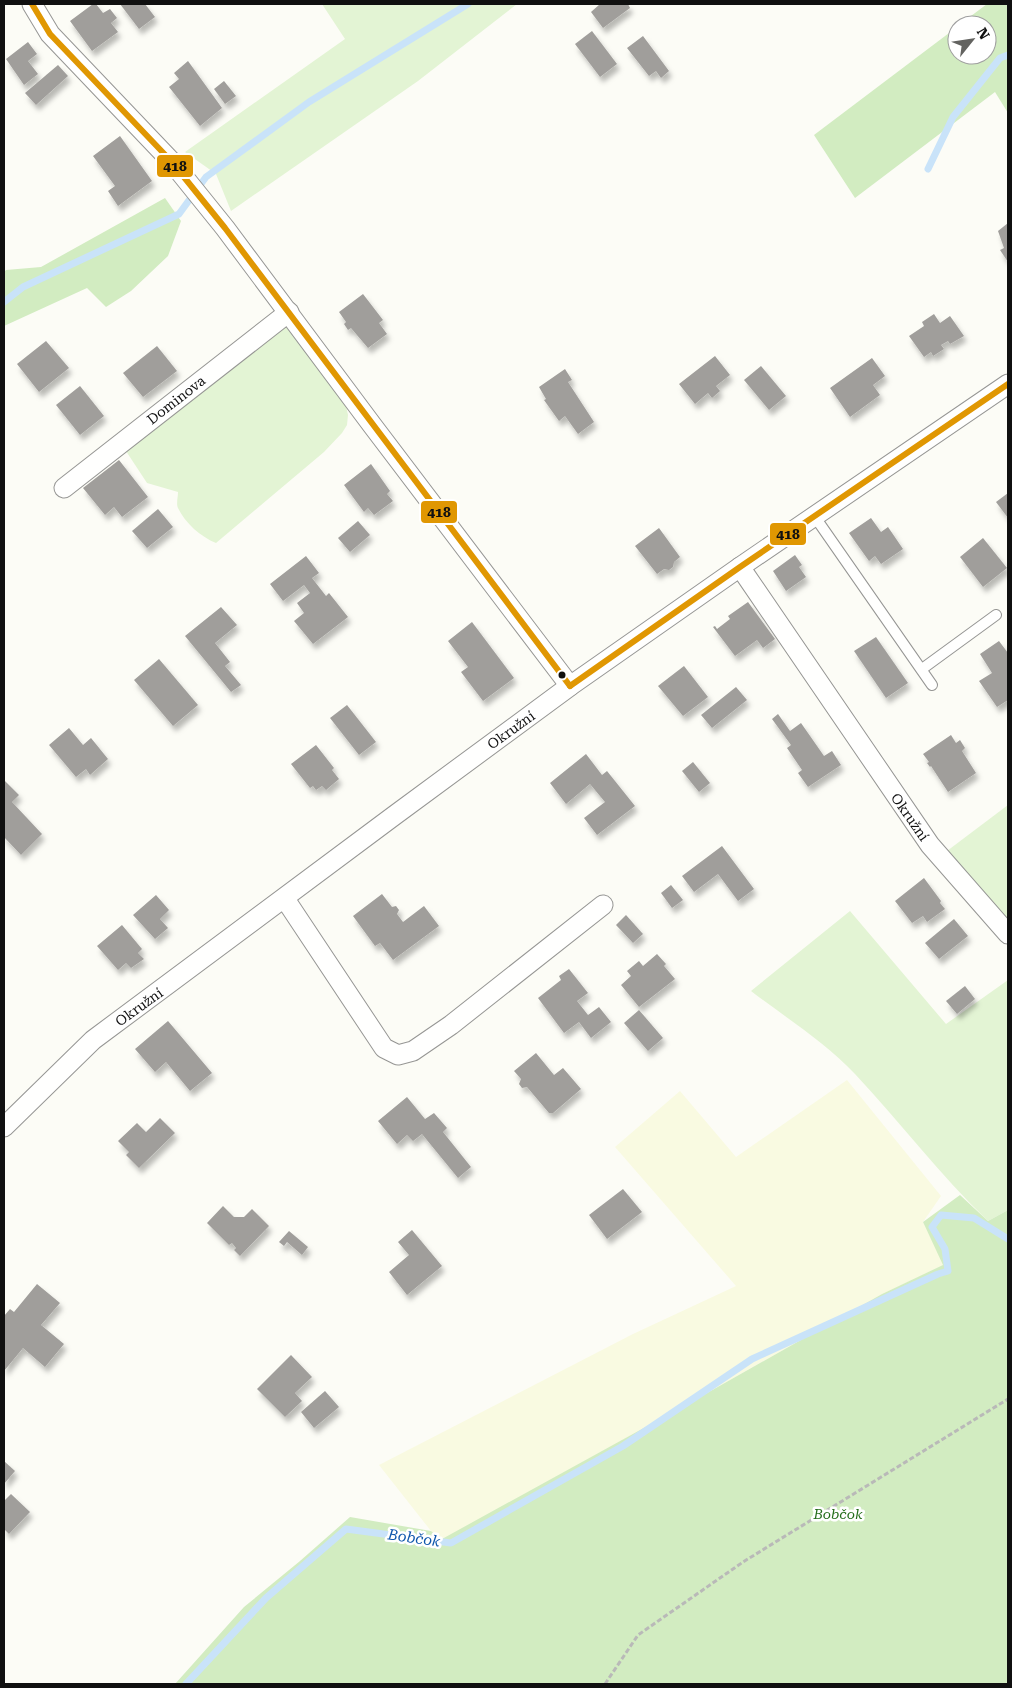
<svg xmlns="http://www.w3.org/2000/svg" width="1012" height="1688" font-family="'Roboto Serif',serif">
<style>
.farmland{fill:#f9fae1}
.green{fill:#e3f4d4}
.forest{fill:#d2ecc1}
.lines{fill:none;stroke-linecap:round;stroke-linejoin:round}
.stream{stroke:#c9e3f9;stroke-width:7}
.building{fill:#a09e9b;filter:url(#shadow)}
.service-casing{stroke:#969694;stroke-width:12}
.minor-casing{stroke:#969694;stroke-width:21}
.path{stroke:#b9b9b8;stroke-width:3;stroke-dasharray:5 2.5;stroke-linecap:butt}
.service{stroke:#fffffe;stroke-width:10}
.minor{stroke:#fffffe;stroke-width:19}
.bus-1-casing{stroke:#fff;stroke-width:10}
.bus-1{stroke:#e09702;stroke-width:6}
.bus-dot{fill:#101010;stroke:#fff;stroke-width:2}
.labels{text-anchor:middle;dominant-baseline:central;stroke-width:5;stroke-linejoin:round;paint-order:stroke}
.street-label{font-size:14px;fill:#101010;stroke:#fff}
.park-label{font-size:14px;font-style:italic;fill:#236d1a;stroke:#fff}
.water-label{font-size:15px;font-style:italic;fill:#0f57ac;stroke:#fff}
.line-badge{stroke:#fff;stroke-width:2}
.pale-badge-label{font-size:14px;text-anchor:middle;font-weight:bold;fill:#111}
</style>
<defs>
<filter id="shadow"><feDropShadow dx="3" dy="5.5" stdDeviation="2.5" flood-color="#0004"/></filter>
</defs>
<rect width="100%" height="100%" fill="#fcfcf6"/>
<polygon class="farmland" points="847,1080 941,1196 923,1222 944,1265 882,1294 700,1397 442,1540 431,1531 379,1465 633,1334 736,1286 615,1147 680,1091 736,1157"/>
<g class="green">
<polygon points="322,4 517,4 418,81 231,211 216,174 185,152 345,39"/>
<path d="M284,325L297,339L346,406L348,415L347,425L342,433L324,452L216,543C201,537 185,523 178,508C176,504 178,497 178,492L147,483L122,445Z"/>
<polygon points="1008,805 1008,926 947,851"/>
<path d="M850,911L946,1024L1008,980V1210L988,1221C940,1175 900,1122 855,1074C825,1042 786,1018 751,991Z"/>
</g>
<g class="forest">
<polygon points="987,4 1008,4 1008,113 995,92 855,198 814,135 957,27 957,55 987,55 987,25 959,25"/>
<polygon points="165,198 181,221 168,256 131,291 106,307 87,288 4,326 4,272 6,270 41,267"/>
<polygon points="960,1195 988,1221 1008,1210 1008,1684 175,1684 244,1607 300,1561 350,1517 431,1531 442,1539 700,1397 882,1294 943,1265 923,1222"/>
</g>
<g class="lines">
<g class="stream">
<polyline points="928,169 953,117 1000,58 1008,55"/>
<polyline points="4,302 23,287 179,214 206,177 309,102 468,4"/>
<polyline points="186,1684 266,1598 346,1529 451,1543 623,1446 752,1359 938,1274 948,1271 945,1249 932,1227 941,1215 974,1218 1008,1239"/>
</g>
</g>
<g class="building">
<polygon points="93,4 96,4 103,13 110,9 117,18 111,23 118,32 92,51 70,21"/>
<polygon points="120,4 145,4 155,17 139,29"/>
<polygon points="600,4 628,4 630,8 603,28 591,12"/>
<polygon points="592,31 617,64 600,77 575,44"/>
<polygon points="643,36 669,71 661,78 656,71 649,76 627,48"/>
<polygon points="28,42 37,54 28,61 38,74 24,85 6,59"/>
<polygon points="188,61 222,108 200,126 169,87 179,79 174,73"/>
<polygon points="58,65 68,76 36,105 25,93"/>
<polygon points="224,81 236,96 225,104 214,89"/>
<polygon points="120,136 152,181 118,206 108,191 115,186 93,156"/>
<polygon points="1008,223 1008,262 1000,250 1004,248 998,231"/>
<polygon points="363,294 383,320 379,323 387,334 368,348 351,328 348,330 344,324 346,322 339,312"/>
<polygon points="934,314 940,323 950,316 964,336 950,344 948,341 941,345 944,349 933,356 931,352 924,357 909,336 924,326 922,322"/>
<polygon points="46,341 69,368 39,392 17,364"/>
<polygon points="157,346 177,371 143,397 123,373"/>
<polygon points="715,356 730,375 716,386 720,391 712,398 708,393 695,404 679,384"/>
<polygon points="872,358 885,376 873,385 880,395 850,417 830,388"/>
<polygon points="761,366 786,396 769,410 744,380"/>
<polygon points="565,369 572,380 568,382 594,422 578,434 565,416 559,421 544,400 546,399 539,387"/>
<polygon points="80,386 104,416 80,435 56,405"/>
<polygon points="119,460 148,497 122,517 114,507 105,515 83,488"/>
<polygon points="371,464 390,491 387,494 393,501 374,515 368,508 364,512 344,485"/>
<polygon points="1008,493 1008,518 996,502"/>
<polygon points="158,509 173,527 147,548 132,531"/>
<polygon points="871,518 881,532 888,527 903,549 881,564 875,556 869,561 849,533"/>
<polygon points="358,521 370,535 350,552 338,538"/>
<polygon points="659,528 680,557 674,562 673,567 669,570 664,569 657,574 635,546"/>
<polygon points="983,538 1007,568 983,587 960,557"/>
<polygon points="795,555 802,565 799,567 806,577 786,591 773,571"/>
<polygon points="306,556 319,573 312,578 326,596 329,593 348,617 313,644 294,621 304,613 297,603 310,593 304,585 283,601 270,584"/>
<polygon points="748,602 775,639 763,648 757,640 735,656 713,627 715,626 717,629 730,619 728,616"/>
<polygon points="221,607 237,625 215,643 230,662 225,666 241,685 231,692 185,636"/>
<polygon points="472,622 514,678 483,701 461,672 468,667 448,641"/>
<polygon points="876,637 908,683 886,698 854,651"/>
<polygon points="999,641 1008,653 1008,700 997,707 979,681 992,673 980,654"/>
<polygon points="159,659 198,705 173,726 134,680"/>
<polygon points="684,666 708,697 683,716 658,686"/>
<polygon points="736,687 747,700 712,728 701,715"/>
<polygon points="347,705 376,742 359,755 330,718"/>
<polygon points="778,714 790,731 801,723 824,756 832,751 841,765 808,787 798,773 802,770 787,748 791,745 772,719"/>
<polygon points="69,728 83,745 91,738 108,759 90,775 86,769 76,777 49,745"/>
<polygon points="951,735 956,743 960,740 965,748 962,751 976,773 948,792 931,766 930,767 927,763 929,762 923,754"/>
<polygon points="316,745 334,768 332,770 339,779 326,790 322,786 316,790 313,786 310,788 291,764"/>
<polygon points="586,754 602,775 607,771 635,806 597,835 584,818 605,802 590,784 566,804 550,783"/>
<polygon points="693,762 710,783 699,792 682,771"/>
<polygon points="4,780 19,795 12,802 42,834 21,855 4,837"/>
<polygon points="722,846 754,889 738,901 718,874 694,892 682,876"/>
<polygon points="924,878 941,901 940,903 945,909 927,922 923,916 912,923 895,901"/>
<polygon points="671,885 683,900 672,908 661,893"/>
<polygon points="382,894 392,907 396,906 399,910 397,914 403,922 424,906 439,926 393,960 380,943 375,946 353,916"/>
<polygon points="156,895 169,910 160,919 168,928 155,939 133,915"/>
<polygon points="626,915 643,934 633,943 616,925"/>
<polygon points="954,919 968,936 939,959 925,943"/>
<polygon points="122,925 142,949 138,953 144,959 131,968 126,963 118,970 97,946"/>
<polygon points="657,954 666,964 664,966 675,979 639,1007 621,985 631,976 627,971 639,961 643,966"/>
<polygon points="569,969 588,993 577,1001 588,1015 599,1007 611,1022 591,1038 579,1022 564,1033 538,998 561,980 559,976"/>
<polygon points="965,986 975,999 957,1014 946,1001"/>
<polygon points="639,1010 663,1038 648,1051 624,1023"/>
<polygon points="168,1021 212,1073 190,1091 166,1062 155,1072 135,1049"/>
<polygon points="536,1053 554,1075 563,1068 581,1089 553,1113 549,1113 527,1087 522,1088 519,1084 521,1079 514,1071"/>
<polygon points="407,1097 425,1119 434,1113 447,1128 443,1132 471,1167 458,1178 422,1134 413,1141 407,1135 397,1144 378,1121"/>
<polygon points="160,1118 175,1133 139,1168 126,1155 129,1152 118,1141 137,1123 146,1132"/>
<polygon points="623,1189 642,1212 607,1239 589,1215"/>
<polygon points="223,1206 234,1217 244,1217 252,1209 269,1226 240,1256 234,1250 236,1248 232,1243 229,1245 207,1223"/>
<polygon points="412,1230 442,1266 407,1295 389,1272 409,1255 398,1242"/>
<polygon points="289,1231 308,1247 302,1255 287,1242 284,1246 279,1242"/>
<polygon points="37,1284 60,1303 41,1325 64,1344 45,1367 23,1348 4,1371 4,1316 10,1309 14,1312"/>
<polygon points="291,1355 312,1377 295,1393 302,1401 285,1417 257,1389"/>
<polygon points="325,1391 339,1407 314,1428 301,1412"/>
<polygon points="4,1461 15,1471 4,1484"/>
<polygon points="11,1494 30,1512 9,1534 4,1529 4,1501"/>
</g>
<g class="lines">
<defs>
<g id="service">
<polyline points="815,517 932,685"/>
<polyline points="922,669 996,615"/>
</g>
<g id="minor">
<polyline points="32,4 50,34 171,161 225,228 372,425 570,686"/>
<polyline points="64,488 289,312"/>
<polyline points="740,567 930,845 1008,934"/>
<polyline points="285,899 384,1048 398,1055 413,1051 451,1025 603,905"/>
<polyline points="4,1127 93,1040 395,815 570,686 740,567 1008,384"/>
</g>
</defs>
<use href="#service" class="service-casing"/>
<use href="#minor" class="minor-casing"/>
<polyline class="path" points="605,1684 638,1635 743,1562 1008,1399"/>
<use href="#service" class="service"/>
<use href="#minor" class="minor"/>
<defs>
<g id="bus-1">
<polyline points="32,4 50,34 171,161 225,228 570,686"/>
<polyline points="570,686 740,567 1008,384"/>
</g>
</defs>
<use href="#bus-1" class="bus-1-casing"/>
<use href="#bus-1" class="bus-1"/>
</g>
<circle class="bus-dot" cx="562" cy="675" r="4.5"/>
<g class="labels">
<g class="street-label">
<text transform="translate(176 400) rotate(-38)">Dominova</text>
<text transform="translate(511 730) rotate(-36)">Okružní</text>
<text transform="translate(910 817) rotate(55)">Okružní</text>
<text transform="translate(139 1007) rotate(-36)">Okružní</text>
</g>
<g class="park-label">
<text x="838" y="1514">Bobčok</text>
</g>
<g class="water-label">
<text transform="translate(414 1538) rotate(8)">Bobčok</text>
</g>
</g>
<g class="line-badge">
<rect x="156" y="154" width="38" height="24" rx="5" fill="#e09702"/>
<rect x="420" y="500" width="38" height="24" rx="5" fill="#e09702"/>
<rect x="769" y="522" width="38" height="24" rx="5" fill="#e09702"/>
</g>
<g class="pale-badge-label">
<text x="175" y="171">418</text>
<text x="439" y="517">418</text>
<text x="788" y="539">418</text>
</g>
<rect width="1012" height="1688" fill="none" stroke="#101010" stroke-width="10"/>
<g transform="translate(972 40) rotate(60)"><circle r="24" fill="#ffffff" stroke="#9f9f9f"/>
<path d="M0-4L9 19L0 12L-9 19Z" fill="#636360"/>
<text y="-8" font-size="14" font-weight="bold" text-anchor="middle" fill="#101010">N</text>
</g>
</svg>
